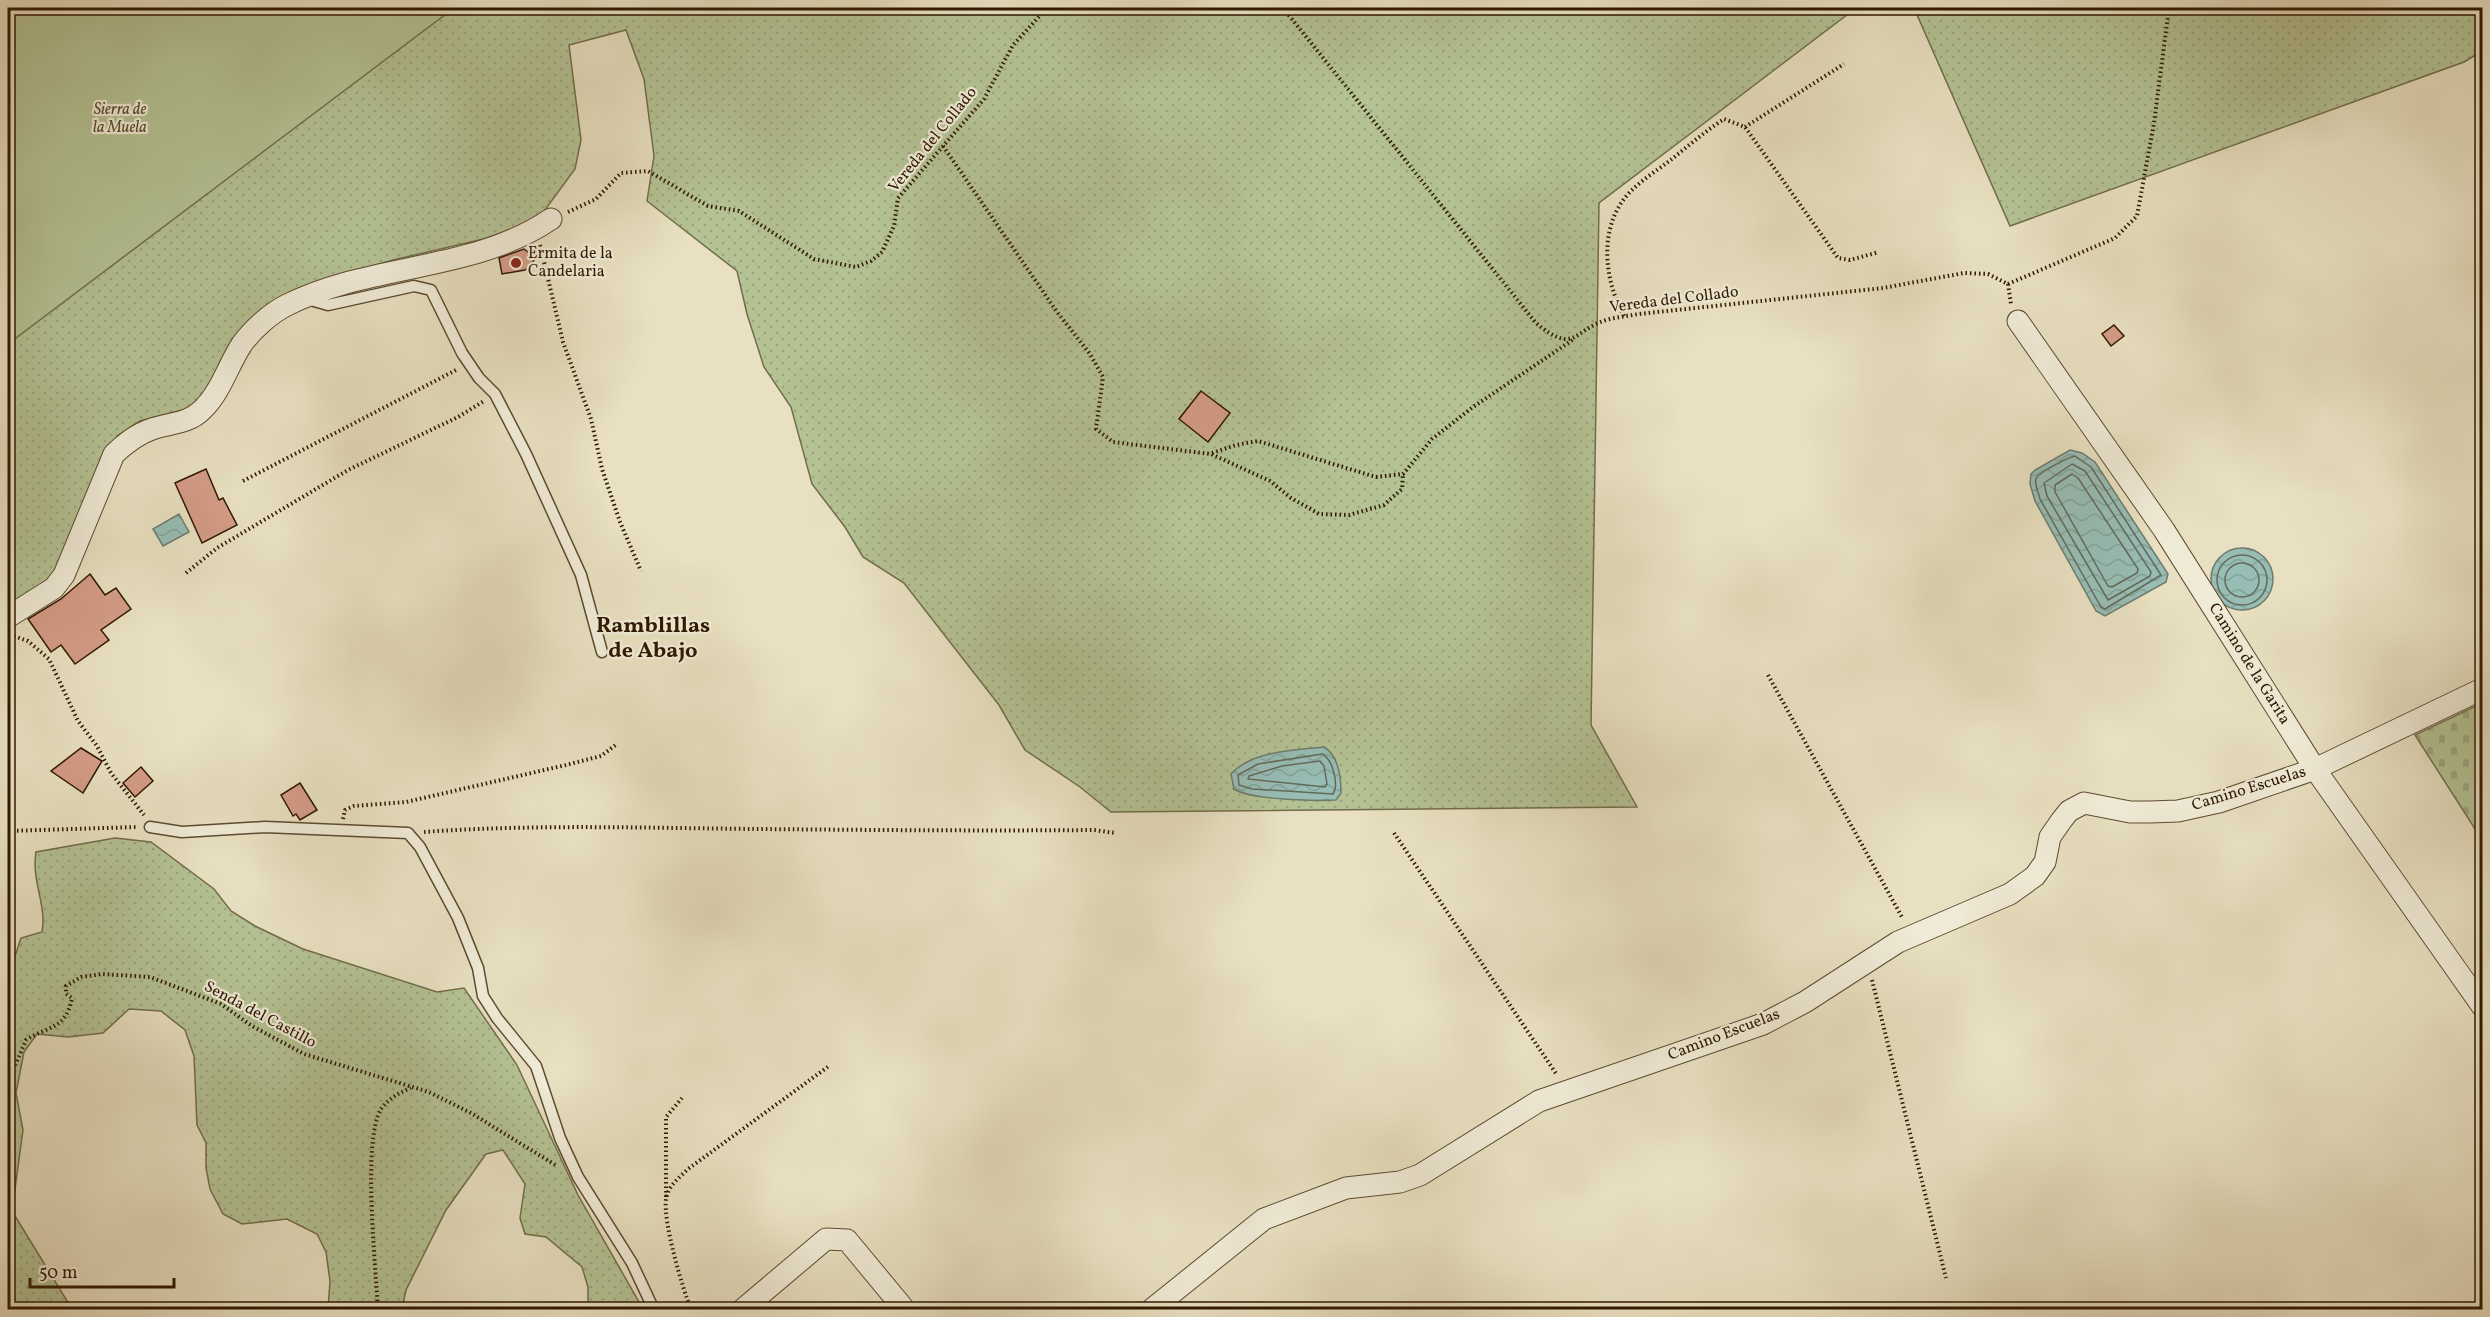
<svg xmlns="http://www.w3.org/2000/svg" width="2490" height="1317" font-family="Vollkorn,serif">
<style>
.grass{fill:url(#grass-dots);stroke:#726d4a;stroke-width:1.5}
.cemetery{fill:url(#cemetery-stones);stroke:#726d4a;stroke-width:1.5}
.park{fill:#b4c294;stroke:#726d4a;stroke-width:1.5}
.water{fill:url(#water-waves);stroke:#6d7b6d;stroke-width:1.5}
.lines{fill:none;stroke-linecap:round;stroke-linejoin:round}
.shore{stroke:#636a5a;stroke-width:1.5}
.building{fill:#d49c87;stroke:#2f1800;stroke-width:1.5}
.lane-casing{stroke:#5d4a30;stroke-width:13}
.street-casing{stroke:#5d4a30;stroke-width:23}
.path{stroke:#2f1800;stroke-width:4;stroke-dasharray:1.5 3;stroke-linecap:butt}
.lane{stroke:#f0ebd7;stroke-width:10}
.street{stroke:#f0ebd7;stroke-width:21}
.poi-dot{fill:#8f2418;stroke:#f0ebd7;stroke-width:2}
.labels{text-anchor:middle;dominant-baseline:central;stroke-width:4.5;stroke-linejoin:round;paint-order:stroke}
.park-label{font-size:16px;font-style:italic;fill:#574b2c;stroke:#f0ebd7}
.street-label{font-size:16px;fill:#2f1800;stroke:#f0ebd7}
.poi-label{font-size:16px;fill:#2f1800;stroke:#f0ebd7;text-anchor:start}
.district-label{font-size:22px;font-weight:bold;fill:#2f1800;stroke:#f0ebd7}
</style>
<defs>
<pattern id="grass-dots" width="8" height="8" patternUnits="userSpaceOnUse" patternTransform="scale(1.5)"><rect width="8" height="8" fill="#b4c294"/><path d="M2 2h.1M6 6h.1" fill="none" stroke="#9ba67e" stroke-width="1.8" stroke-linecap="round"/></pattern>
<pattern id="cemetery-stones" width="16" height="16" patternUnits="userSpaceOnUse" patternTransform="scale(1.5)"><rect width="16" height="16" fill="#b4c294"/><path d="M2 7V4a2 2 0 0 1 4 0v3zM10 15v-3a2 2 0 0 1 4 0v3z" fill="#9ba67e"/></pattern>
<pattern id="water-waves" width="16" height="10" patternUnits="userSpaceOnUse" patternTransform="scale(1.5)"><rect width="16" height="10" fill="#97bdb5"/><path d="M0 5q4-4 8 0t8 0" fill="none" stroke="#82a29a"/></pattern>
</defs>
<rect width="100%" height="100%" fill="#e8e0c1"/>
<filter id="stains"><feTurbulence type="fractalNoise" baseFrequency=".00333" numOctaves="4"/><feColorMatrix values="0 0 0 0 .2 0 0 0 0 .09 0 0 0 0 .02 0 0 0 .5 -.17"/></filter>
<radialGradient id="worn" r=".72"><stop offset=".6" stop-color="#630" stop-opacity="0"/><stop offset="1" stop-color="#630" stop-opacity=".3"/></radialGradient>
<g class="grass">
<polygon points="8,8 1856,8 1599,203 1591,725 1637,807 1111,812 1080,787 1025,750 999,705 904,583 863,557 845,527 812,484 791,407 764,367 747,314 737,271 647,201 654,156 644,79 626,30 569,45 581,140 575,169 542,214 505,234 393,260 319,282 282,298 194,407 140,421 117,436 59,572 8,608"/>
<polygon points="1914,8 2482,8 2482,51 2464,62 2010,226"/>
<path d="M115,838L151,842L214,889L231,911L255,926L303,949L437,992L464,988L517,1065L578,1195L643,1309H588V1287L582,1267L546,1237L525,1234L520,1218L525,1184L503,1150L486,1154L446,1210L406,1290L402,1309H328L330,1281L326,1252L317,1234L287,1219L242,1224L223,1214L210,1189L206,1168V1143L197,1125L194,1056L185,1030L161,1011L129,1009L103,1033L68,1037L37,1034L24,1052L16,1093L23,1130L12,1211L72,1309H8V977L21,938L42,932C47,905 31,880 36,852Z"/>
</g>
<polygon class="cemetery" points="2482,703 2482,840 2415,735"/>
<polygon class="park" points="8,8 454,8 8,344"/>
<g class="water">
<polygon points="2070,450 2082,453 2095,462 2168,574 2166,582 2105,616 2096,611 2035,501 2030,484 2031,474 2035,470"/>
<polygon points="179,514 189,532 163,546 153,529"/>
<circle cx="2242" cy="579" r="31"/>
<path d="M1324,747C1339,756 1341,777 1341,793L1336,800C1314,801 1251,800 1234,789L1231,774C1252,751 1294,750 1324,747Z"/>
</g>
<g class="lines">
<g class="shore">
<path d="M2075,456L2091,467L2161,575L2105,609L2101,607L2040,499C2039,494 2034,484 2036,479C2037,473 2069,457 2075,456Z"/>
<polygon points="2072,464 2085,471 2151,572 2150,576 2108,600 2047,496 2044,483"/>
<polygon points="2072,474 2078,478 2138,569 2137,573 2112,587 2108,586 2055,492 2055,485"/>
<circle cx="2242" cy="580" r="25"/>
<circle cx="2242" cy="580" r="17"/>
<path d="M1322,754C1333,759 1339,785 1333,794L1252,789L1239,785L1238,775L1258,764Z"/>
<polygon points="1320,761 1324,766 1327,784 1325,787 1248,779 1249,776 1282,766"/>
</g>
</g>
<g class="building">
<polygon points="524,249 528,252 539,253 530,266 525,270 502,274 499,258"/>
<polygon points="2114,325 2124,336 2111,346 2102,334"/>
<polygon points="1201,391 1230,413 1208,442 1179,419"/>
<polygon points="206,469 219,500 223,498 237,525 202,543 175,483"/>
<polygon points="90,574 105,595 116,588 131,609 101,630 109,640 75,664 61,645 51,652 28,619 61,599"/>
<polygon points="81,748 102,761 83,793 51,771"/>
<polygon points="141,767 153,781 135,797 123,783"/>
<polygon points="300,783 317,810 300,820 296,814 293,816 281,795"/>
</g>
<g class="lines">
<defs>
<g id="lane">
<polyline points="307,299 328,305 414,286 431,290 462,353 479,378 495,394 526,454 581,575 602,652"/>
<polyline points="150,827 182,832 265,827 408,833 420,847 458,918 478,968 483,996 497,1018 536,1066 560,1138 578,1177 632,1263 654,1310"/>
</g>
<g id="street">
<polyline points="2018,321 2164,530 2315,769 2482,1006"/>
<path d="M8,617L54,588L64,575L114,454C126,443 137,434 152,429C169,423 188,424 202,410C221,392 228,365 242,344C253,329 271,313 287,305C370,263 473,272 551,219"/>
<polyline points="742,1310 826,1239 847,1240 905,1310"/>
<polyline points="1151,1310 1264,1219 1346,1188 1400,1182 1420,1175 1539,1101 1763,1024 1805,1002 1898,942 2010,894 2035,876 2045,862 2050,837 2061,821 2069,811 2084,803 2130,812 2150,812 2178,811 2219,802 2315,769 2482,689"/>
</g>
</defs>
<use href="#lane" class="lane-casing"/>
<use href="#street" class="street-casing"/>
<g class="path">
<path d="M1283,8L1536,323C1575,355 1572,331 1606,320C1617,317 1628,316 1639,314L1883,288L1964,273L1988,274L2008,284"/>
<polyline points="1745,127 1844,64"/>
<polyline points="943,146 1057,312 1090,354 1103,377 1096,429 1113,442 1211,454 1270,481 1291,498 1319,514 1349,515 1384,505 1402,489 1403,474"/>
<polyline points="568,212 596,199 621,173 648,171 708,206 739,211 814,259 856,267 871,261 882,252 894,226 898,198 984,99 1013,45 1047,8"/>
<polyline points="540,245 563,342 591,419 602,469 620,522 641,571"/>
<polyline points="2008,284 2115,238 2137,216 2154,123 2169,8"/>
<polyline points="2008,284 2011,304"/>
<path d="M1624,316C1603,278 1598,224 1631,191C1642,180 1656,171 1668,162C1686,148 1704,132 1724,119L1745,127L1838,258L1850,260L1879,252"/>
<polyline points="1212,453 1236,445 1258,441 1376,477 1403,474 1432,439 1473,407 1574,339"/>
<polyline points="243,481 458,369"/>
<polyline points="186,573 217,548 348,470 458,417 484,401"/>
<polyline points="14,636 28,641 49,659 78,721 97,746 111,773 144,815"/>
<polyline points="1768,675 1903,919"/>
<polyline points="343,819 345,810 354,806 406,802 566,765 601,756 617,744"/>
<polyline points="8,831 138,827"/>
<path d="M424,832C535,824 646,828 757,829C869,830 982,831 1094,830L1115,833"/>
<polyline points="1394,833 1557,1075"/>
<polyline points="1872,980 1946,1278"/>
<path d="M8,1069L14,1068L26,1040C47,1026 66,1030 72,998L66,994V986L81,977L102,974L150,977L221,1004L252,1026L304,1054L429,1092L471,1113L557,1166"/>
<polyline points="666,1197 666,1117 682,1098"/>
<path d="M378,1310C376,1269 362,1140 381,1109C389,1098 399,1093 411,1088"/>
<path d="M691,1310C682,1286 663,1223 666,1199C668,1186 679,1178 688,1169L829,1066"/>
</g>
<use href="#lane" class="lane"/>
<use href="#street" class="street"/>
</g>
<circle class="poi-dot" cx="516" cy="263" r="6"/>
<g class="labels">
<g class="park-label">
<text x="120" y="110">Sierra de<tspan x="120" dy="18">la Muela</tspan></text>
</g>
<g class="street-label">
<text transform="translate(933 140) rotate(-51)">Vereda del Collado</text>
<text transform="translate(1674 300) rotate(-7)">Vereda del Collado</text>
<text transform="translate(2249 664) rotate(58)">Camino de la Garita</text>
<text transform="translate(2249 789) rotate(-17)">Camino Escuelas</text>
<text transform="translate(260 1015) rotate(28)">Senda del Castillo</text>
<text transform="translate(1724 1035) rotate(-21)">Camino Escuelas</text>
</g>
<g class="poi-label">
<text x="528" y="254">Ermita de la<tspan x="528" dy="18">Candelaria</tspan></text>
</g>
<g class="district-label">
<text x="653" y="626">Ramblillas<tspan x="653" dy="25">de Abajo</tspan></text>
</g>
</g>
<rect width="2490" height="1317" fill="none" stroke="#e8e0c1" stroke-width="30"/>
<rect x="9" y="9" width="2472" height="1299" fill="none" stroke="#2f1800" stroke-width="3"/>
<rect x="15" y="15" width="2460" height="1287" fill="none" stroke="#2f1800" stroke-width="1.5"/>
<path d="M30 1278v9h144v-9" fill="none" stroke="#2f1800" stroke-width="3"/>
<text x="39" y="1278" font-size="18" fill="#2f1800" stroke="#f0ebd7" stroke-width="4.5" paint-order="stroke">50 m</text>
<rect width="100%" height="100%" filter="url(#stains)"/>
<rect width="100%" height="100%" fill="url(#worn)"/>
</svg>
